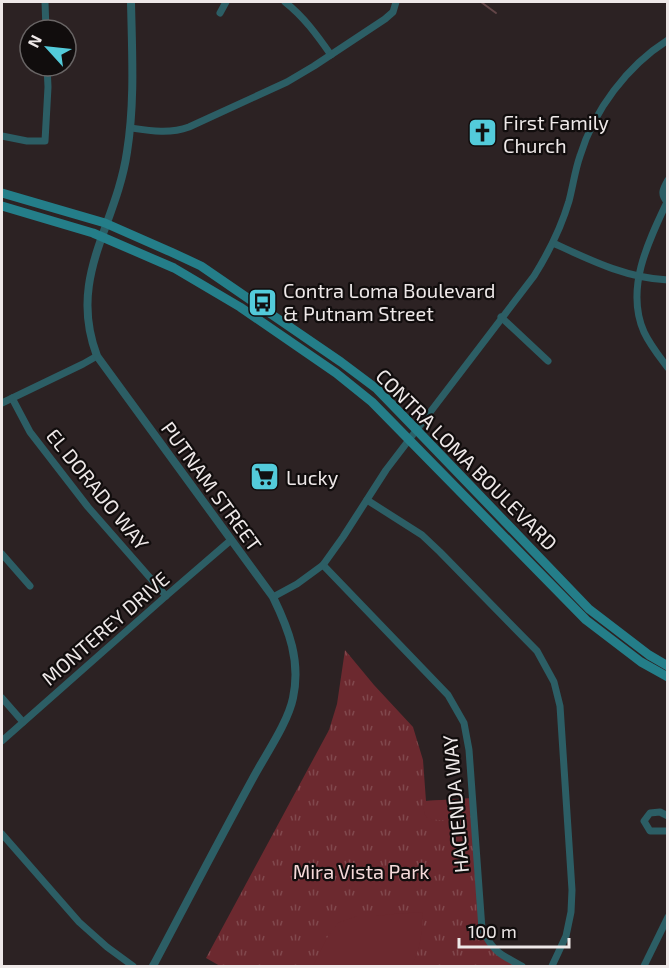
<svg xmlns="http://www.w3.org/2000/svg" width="669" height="968" font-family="'Exo 2',sans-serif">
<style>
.park{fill:url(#park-tufts)}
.garden{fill:#6c292f}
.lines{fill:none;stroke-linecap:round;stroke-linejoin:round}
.stream{stroke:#634648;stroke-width:2}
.minor{stroke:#2c5e65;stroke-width:7}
.tertiary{stroke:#2c5e65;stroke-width:8}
.secondary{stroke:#247e89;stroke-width:9}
.labels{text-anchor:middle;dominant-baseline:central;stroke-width:4.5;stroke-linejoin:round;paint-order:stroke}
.poi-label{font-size:20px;fill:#eee8e8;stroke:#110d0d;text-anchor:start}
.street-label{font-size:20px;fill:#eee8e8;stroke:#110d0d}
.park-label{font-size:20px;fill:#f4d9d9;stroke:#110d0d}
</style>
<defs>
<pattern id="park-tufts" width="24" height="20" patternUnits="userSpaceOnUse" patternTransform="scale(1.5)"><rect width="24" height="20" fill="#6c292f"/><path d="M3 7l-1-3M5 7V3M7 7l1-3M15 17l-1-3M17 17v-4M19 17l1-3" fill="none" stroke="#81484d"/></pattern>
</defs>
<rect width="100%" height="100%" fill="#2c2223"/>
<polygon class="park" points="345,650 374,685 413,727 423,760 426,801 472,798 482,929 488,943 522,966 220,966 206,958 329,730 337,704"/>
<g class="garden">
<path d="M464,799L465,818C457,819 430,823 426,816C423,813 424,805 424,801Z"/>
<path d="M423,912C422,931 421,950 411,966H313L328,936L338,923L357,916H376L394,914Z"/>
</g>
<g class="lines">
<polyline class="stream" points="481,2 496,13"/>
<g class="minor">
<polyline points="45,2 46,30"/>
<path d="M285,2C304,17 317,35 331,55"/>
<polyline points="220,13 226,2"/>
<path d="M131,128C151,131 170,134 189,127L287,82L314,66L385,19L393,12L396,2"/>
<polyline points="2,136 27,141 45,141 48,87 47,66"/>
<path d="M667,202C648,242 625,289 644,332C650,345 659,356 668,368"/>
<path d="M667,202C660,194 663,189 668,180"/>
<path d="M553,243C590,260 626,278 668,280"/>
<polyline points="501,317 548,361"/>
<polyline points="12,398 30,432 88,507 166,596"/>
<polyline points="2,403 83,364 97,356"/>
<polyline points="367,500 422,535 440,552 537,651 554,682 560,706 572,890 571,912 566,936 552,966"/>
<polyline points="2,554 30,586"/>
<path d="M323,565L448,695L464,723L469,750L482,929C493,952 501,955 522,966"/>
<path d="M273,597L297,584L323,565L343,537L386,470L534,276C549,252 561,228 569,201C573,186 575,170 580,156C594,110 627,66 668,40"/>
<polyline points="2,698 23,722"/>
<polyline points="2,741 166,596 231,540"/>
<polyline points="668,816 660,812 650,813 644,821 650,831 668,831"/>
<polyline points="2,834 79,922 107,947 133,966"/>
<polyline points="644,966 668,917"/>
</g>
<path class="tertiary" d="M131,2C132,52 135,102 127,152C116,227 67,277 97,356L273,597C289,630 301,661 293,698C288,723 264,757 252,780C218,842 186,904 153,966"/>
<g class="secondary">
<polyline points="2,193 105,223 171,252 201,266 341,362 377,389 409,422 589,609 649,655 668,666"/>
<polyline points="2,206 93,233 174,268 240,307 336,373 372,402 586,620 641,662 668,677"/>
</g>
</g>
<defs>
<symbol id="church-square" viewBox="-11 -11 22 22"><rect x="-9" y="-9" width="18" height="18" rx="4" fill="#53cbda" stroke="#110d0d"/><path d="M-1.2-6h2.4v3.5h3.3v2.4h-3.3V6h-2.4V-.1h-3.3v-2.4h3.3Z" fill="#111"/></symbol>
<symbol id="bus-square" viewBox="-11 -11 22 22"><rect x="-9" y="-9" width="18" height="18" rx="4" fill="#53cbda" stroke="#110d0d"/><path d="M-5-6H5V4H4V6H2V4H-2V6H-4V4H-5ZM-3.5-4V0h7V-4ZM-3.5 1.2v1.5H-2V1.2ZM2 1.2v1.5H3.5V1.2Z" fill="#111"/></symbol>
<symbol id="supermarket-square" viewBox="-11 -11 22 22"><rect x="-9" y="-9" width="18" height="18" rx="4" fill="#53cbda" stroke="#110d0d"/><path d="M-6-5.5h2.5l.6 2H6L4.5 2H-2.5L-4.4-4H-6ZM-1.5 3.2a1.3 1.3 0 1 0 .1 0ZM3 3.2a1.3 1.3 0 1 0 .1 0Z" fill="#111"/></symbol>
</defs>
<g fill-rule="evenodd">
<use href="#church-square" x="466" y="116" width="33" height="33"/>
<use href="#bus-square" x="246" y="286" width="33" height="33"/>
<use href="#supermarket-square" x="248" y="460" width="33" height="33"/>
</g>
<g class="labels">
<g class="poi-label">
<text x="503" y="122">First Family<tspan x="503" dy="23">Church</tspan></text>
<text x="283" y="290">Contra Loma Boulevard<tspan x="283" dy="23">&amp; Putnam Street</tspan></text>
<text x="286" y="477">Lucky</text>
</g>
<g class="street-label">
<text transform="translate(467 459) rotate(45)">CONTRA LOMA BOULEVARD</text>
<text transform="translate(212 486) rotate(54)">PUTNAM STREET</text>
<text transform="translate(98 489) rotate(51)">EL DORADO WAY</text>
<text transform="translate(105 628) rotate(-41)">MONTEREY DRIVE</text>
<text transform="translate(455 804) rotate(-95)">HACIENDA WAY</text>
</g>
<g class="park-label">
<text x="361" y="871">Mira Vista Park</text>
</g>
</g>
<rect width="669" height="968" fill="none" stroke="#eee8e8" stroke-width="6"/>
<g transform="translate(48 48) rotate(297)"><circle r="28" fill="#110d0d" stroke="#696565" stroke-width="1.5"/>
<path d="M0-4.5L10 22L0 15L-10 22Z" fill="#53cbda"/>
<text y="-9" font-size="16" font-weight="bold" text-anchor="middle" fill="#eee8e8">N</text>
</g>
<path d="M459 938v9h110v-9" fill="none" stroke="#eee8e8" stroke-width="3"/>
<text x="468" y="938" font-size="18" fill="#eee8e8" stroke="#110d0d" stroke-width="4.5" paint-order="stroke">100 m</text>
</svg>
